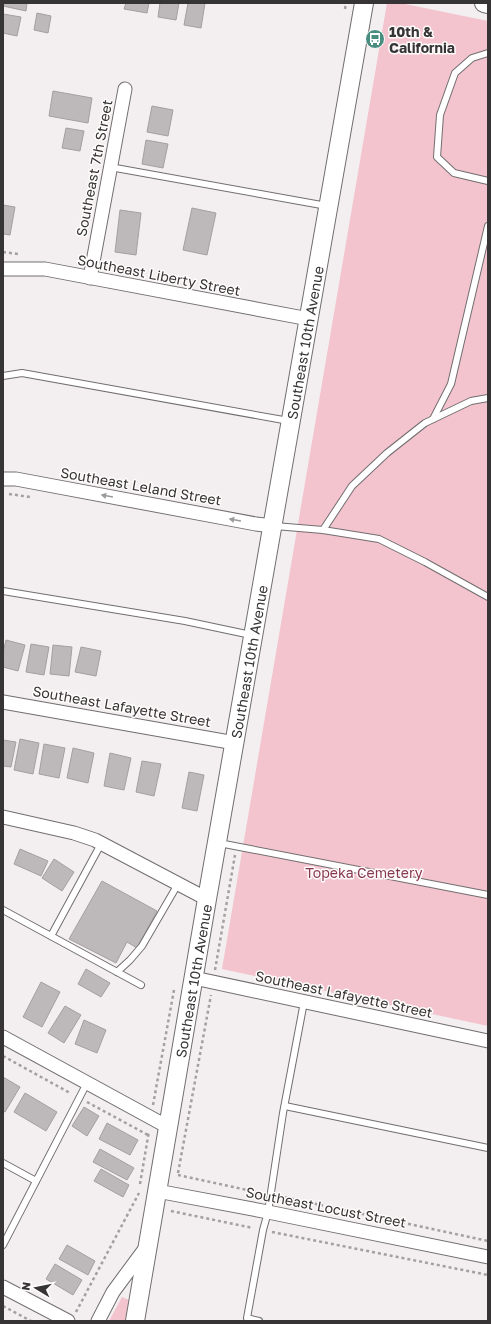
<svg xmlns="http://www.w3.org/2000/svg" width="491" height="1324" font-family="'Golos Text',sans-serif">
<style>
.green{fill:#f3c3ce}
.building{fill:#bdb8b9;stroke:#a49fa0}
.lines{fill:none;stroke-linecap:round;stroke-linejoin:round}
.lane-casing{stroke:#726e6f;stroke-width:8}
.street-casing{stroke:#726e6f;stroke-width:15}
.secondary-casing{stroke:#726e6f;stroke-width:20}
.path{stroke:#a4a0a1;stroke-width:2.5;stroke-dasharray:3 3;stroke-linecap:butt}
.lane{stroke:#fff;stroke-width:6}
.street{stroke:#fff;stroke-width:13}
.secondary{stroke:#fff;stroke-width:18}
.oneway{fill:#9a9a9a}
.labels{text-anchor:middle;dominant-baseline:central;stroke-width:3;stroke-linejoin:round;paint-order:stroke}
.poi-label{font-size:14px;font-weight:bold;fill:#363435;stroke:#fffcfc;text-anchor:start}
.street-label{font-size:14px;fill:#363435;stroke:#fffcfc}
.park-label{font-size:14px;fill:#873750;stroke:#fffcfc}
</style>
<rect width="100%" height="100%" fill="#f3eeef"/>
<g class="green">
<polygon points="387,3 400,3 488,21 488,1026 222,969"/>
<polygon points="122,1297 129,1300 125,1321 109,1321"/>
</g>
<g class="building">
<polygon points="3,3 27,3 26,11 3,6"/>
<polygon points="126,3 149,3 147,13 124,9"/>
<polygon points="160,3 179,3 176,20 158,17"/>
<polygon points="188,3 205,3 201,28 184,25"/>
<polygon points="37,13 51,16 48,33 34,30"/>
<polygon points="3,14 21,17 17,36 3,33"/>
<polygon points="53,91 92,98 88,123 49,116"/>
<polygon points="152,106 173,110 168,136 147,132"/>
<polygon points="66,128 84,131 80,151 62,148"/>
<polygon points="146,140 168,144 163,168 142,164"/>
<polygon points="3,205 15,207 10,235 3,234"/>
<polygon points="192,208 216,213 207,255 183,250"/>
<polygon points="120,210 141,213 136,255 115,252"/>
<polygon points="6,640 25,645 18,671 3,667 3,652"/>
<polygon points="31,644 49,647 44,675 26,672"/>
<polygon points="53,645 72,647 69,676 50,674"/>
<polygon points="81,647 101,651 96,676 75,672"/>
<polygon points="20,739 39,743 33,774 14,770"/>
<polygon points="3,740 16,742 11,767 3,766"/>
<polygon points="44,744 65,748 59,778 39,774"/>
<polygon points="73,748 94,753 88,783 67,778"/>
<polygon points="110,753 131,758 124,790 104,786"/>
<polygon points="142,761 161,764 154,796 136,792"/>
<polygon points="189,772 204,775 197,811 182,808"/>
<polygon points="20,849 48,861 41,876 14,864"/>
<polygon points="54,859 74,872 62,891 42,878"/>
<polygon points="102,881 157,911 137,948 127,942 116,963 69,939"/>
<polygon points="86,969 110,983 101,997 78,984"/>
<polygon points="41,982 60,992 42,1027 23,1017"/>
<polygon points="65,1006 81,1015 64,1043 48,1033"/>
<polygon points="84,1020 106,1030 97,1053 75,1044"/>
<polygon points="3,1077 20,1087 5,1112 3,1111"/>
<polygon points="25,1093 57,1112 46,1131 14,1112"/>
<polygon points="84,1107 99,1116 87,1136 72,1126"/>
<polygon points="107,1123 138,1140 130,1155 99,1139"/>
<polygon points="100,1149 134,1168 127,1180 93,1162"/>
<polygon points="101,1169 129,1185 123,1197 94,1181"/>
<polygon points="67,1245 95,1261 88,1275 59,1259"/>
<polygon points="55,1264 82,1280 73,1295 46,1279"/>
</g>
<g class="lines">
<defs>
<g id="lane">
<polyline points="488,53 472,58 455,73 440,115 437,157 454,173 488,181"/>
<polyline points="110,167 327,206"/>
<polyline points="3,376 22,373 289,421"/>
<polyline points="433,419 451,384 488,226"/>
<polyline points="275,526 323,530 379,539 425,562 488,597"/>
<polyline points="323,530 352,486 387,453 425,423 471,401 488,398"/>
<polyline points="3,591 185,621 251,635"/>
<polyline points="219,843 488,895"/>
<polyline points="3,910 141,985"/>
<polyline points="51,936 101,844"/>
<polyline points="117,972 130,960 142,946 178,884"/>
<polyline points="285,1106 488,1148"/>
<polyline points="3,1163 36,1181"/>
<polyline points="3,1245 87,1083"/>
<polyline points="259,1321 247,1318 263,1230 268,1212 283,1113 304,1002"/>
</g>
<g id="street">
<polyline points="3,269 45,269 309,319"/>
<polyline points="90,278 125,89"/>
<polyline points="3,479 16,479 256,524 273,526"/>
<polyline points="3,702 235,743"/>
<polyline points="3,817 74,833 95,840 207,899"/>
<polyline points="194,978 488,1041"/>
<polyline points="3,1037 168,1127"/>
<polyline points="157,1191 268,1212 488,1257"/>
<polyline points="3,1287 68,1321"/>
<polyline points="98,1321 113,1292 147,1246"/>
</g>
<g id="secondary">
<polyline points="484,3 488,4"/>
<path id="s1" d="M135,1321L207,899L364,3"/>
</g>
</defs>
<use href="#lane" class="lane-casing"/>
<use href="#street" class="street-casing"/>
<use href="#secondary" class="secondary-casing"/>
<g class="path">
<polyline points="345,9 346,3"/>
<polyline points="3,252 18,254"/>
<polyline points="9,494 30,497"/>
<polyline points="215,970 235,855"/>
<polyline points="3,1056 70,1093"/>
<polyline points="87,1102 148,1135"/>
<polyline points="153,1105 174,990"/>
<polyline points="178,1173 211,995"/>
<polyline points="178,1175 261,1193"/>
<polyline points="140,1184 149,1131"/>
<polyline points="279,1196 488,1241"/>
<polyline points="171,1211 253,1228"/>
<polyline points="272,1232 488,1275"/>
<polyline points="3,1306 31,1321"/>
<polyline points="76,1312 139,1193"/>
</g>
<use href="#lane" class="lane"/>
<use href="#street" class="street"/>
<use href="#secondary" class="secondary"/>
</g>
<defs><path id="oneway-solid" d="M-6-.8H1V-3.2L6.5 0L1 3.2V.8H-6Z"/></defs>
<g class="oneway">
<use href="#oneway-solid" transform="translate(107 496) rotate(-170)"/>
<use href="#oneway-solid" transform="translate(235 520) rotate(-170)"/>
</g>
<defs>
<symbol id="bus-disc" viewBox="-11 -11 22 22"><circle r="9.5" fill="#498d81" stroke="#fffcfc"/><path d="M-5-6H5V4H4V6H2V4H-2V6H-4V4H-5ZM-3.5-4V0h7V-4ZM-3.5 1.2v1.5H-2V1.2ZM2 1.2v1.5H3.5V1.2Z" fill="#fff"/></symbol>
</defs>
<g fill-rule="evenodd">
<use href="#bus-disc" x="364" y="28" width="22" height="22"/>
</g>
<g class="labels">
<g class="poi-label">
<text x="389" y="31">10th &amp;<tspan x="389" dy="16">California</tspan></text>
</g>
<g class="street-label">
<text transform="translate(94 168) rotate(-79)">Southeast 7th Street</text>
<text transform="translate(159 275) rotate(11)">Southeast Liberty Street</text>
<text stroke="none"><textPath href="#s1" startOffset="993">Southeast 10th Avenue</textPath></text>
<text transform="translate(141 486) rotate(10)">Southeast Leland Street</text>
<text stroke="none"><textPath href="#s1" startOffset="669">Southeast 10th Avenue</textPath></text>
<text transform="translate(122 706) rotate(10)">Southeast Lafayette Street</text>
<text stroke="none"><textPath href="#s1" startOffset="345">Southeast 10th Avenue</textPath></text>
<text transform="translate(344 994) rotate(12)">Southeast Lafayette Street</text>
<text transform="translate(326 1207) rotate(11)">Southeast Locust Street</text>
</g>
<g class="park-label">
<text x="364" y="872">Topeka Cemetery</text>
</g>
</g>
<rect width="491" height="1324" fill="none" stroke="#363435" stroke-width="8"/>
<g transform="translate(36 1288) rotate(280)" stroke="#fffcfc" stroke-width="3" paint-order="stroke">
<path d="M0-3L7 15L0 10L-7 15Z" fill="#363435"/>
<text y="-6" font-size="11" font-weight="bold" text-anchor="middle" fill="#363435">N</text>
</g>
</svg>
